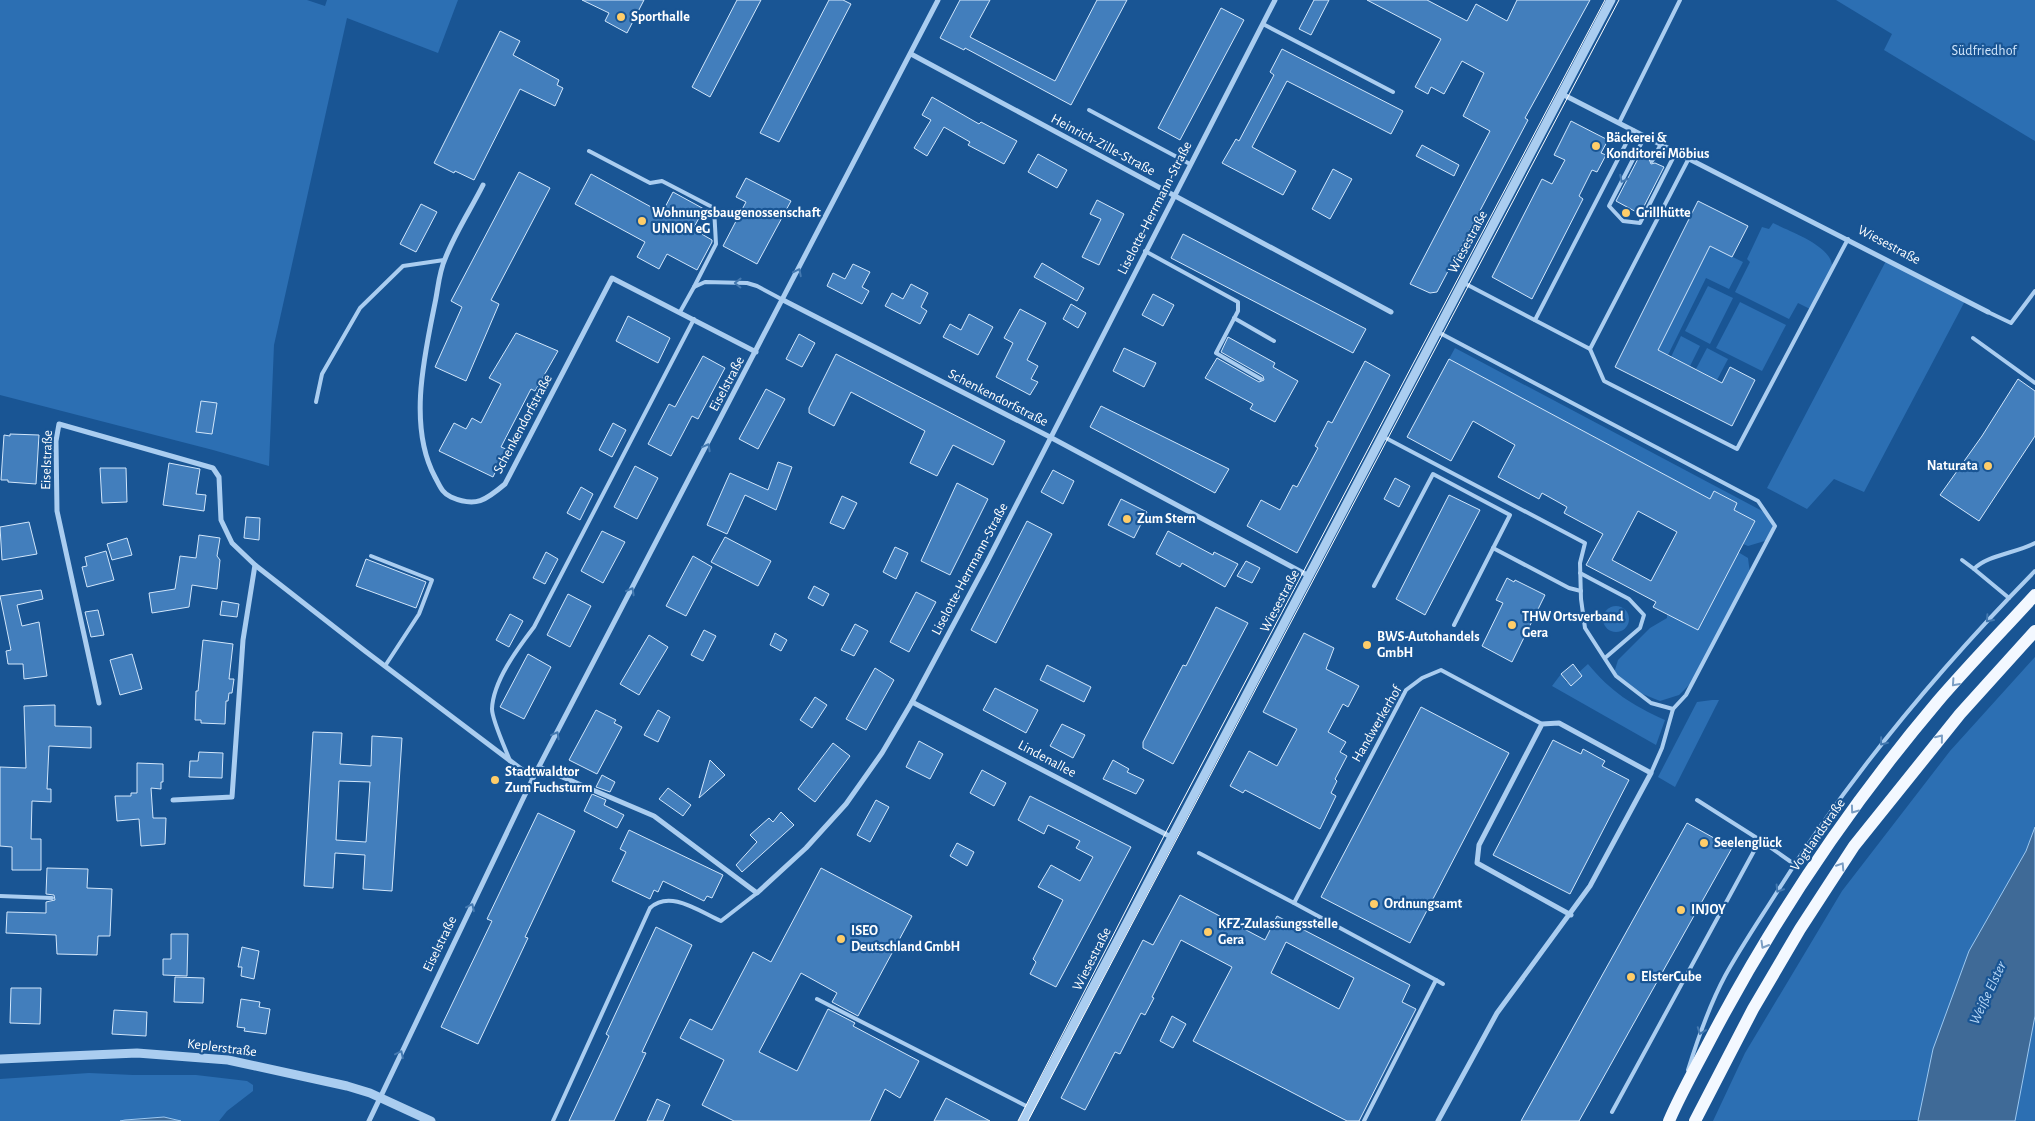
<svg xmlns="http://www.w3.org/2000/svg" width="2035" height="1121" font-family="'Alegreya Sans',sans-serif">
<style>
.green{fill:#2c6fb3}
.water{fill:#3f6a97;stroke:#9dc9f2}
.building{fill:#427ebc;stroke:#d1e6fb;fill-rule:evenodd}
.lines{fill:none;stroke-linecap:round;stroke-linejoin:round}
.service{stroke:#aacdf0;stroke-width:4}
.minor{stroke:#aacdf0;stroke-width:5}
.tertiary{stroke:#aacdf0;stroke-width:9}
.primary{stroke:#f3f8ff;stroke-width:12}
.tram{stroke:#fff;stroke-width:1}
.oneway{stroke:#4479b0}
.oneway2{stroke:#7b9ec4}
.poi-dot{fill:#ffcd69;stroke:#195594;stroke-width:2}
.labels{text-anchor:middle;dominant-baseline:central;stroke-width:4.5;stroke-linejoin:round;paint-order:stroke}
.poi-label{font-size:14px;font-weight:bold;fill:#fff;stroke:#195594;text-anchor:start}
.park-label{font-size:14px;fill:#d1e6fb;stroke:#195594}
.street-label{font-size:14px;fill:#fff;stroke:#195594}
.water-label{font-size:15px;font-style:italic;fill:#b7d7f7;stroke:#195594}
</style>
<rect width="100%" height="100%" fill="#195594"/>
<g class="green">
<polygon points="0,0 307,0 325,6 327,0 458,0 438,53 347,18 274,345 269,466 213,450 0,395"/>
<polygon points="1836,0 2035,0 2035,141 1884,50 1892,34"/>
<path d="M1773,223C1788,231 1834,246 1832,268C1831,276 1815,300 1810,309L1798,303L1789,319L1735,292L1750,262L1747,259L1762,227L1769,229Z"/>
<polygon points="1710,246 1743,262 1729,289 1706,278 1668,355 1658,350"/>
<polygon points="1887,259 1965,301 1864,492 1834,479 1807,509 1767,488"/>
<polygon points="1708,286 1733,298 1710,344 1685,331"/>
<polygon points="1740,302 1786,325 1762,371 1716,348"/>
<polygon points="1681,336 1700,346 1690,366 1671,357"/>
<polygon points="1455,348 1766,513 1775,526 1768,540 1748,546 1743,544 1755,521 1734,510 1737,503 1714,491 1710,499 1449,359"/>
<polygon points="1707,348 1728,359 1717,380 1696,369"/>
<polygon points="1738,552 1748,558 1750,574 1694,680 1679,695 1660,701 1635,691 1614,673 1618,660 1650,628 1667,618 1667,614"/>
<circle cx="1616" cy="619" r="13"/>
<polygon points="2035,657 2035,827 2026,851 1933,1049 1919,1120 1713,1121 1745,1053 1842,891 1950,751"/>
<path d="M1588,664C1611,692 1632,705 1665,720L1656,745L1552,686L1561,674L1567,683Z"/>
<polygon points="1712,700 1719,700 1675,787 1658,777 1697,702"/>
<polygon points="2035,1016 2035,1121 2015,1121"/>
<polygon points="89,1073 133,1075 196,1075 247,1081 253,1085 253,1091 227,1111 219,1121 181,1121 164,1117 120,1121 0,1121 0,1079"/>
</g>
<g class="water">
<polygon points="2035,827 2035,1016 2015,1121 1918,1121 1933,1049 1969,951 2026,851"/>
<polygon points="164,1117 181,1121 120,1121 125,1120"/>
</g>
<g class="building">
<polygon points="582,0 644,0 627,33 605,21 609,13"/>
<polygon points="737,0 761,0 710,97 692,87"/>
<polygon points="829,0 843,0 851,4 779,142 760,133"/>
<polygon points="960,0 990,0 970,37 1055,81 1097,0 1127,0 1071,105 965,48 964,50 940,38"/>
<polygon points="1314,0 1329,0 1311,35 1299,29"/>
<polygon points="1367,0 1427,0 1467,21 1476,4 1507,21 1517,0 1590,0 1525,118 1528,120 1437,292 1430,293 1410,284 1490,131 1463,116 1484,73 1462,61 1444,94 1431,87 1428,94 1415,87 1441,39"/>
<polygon points="1221,8 1244,20 1180,140 1158,128"/>
<polygon points="500,31 520,41 513,55 559,80 557,85 563,88 555,106 520,89 474,180 455,171 454,173 434,163"/>
<polygon points="1282,49 1403,111 1391,134 1287,81 1252,147 1296,171 1283,195 1222,163 1236,139 1239,141 1274,75 1270,72"/>
<polygon points="932,97 979,124 981,122 1017,141 1004,164 968,145 970,142 944,127 927,156 914,148 931,120 922,115"/>
<polygon points="1571,121 1608,140 1601,153 1606,155 1597,172 1592,170 1579,196 1583,199 1532,299 1492,277 1542,179 1552,184 1565,160 1554,155"/>
<polygon points="1422,145 1459,165 1454,176 1416,156"/>
<polygon points="1038,154 1067,170 1057,188 1028,172"/>
<polygon points="1640,155 1649,159 1651,164 1655,163 1664,167 1640,214 1616,201"/>
<polygon points="1333,169 1352,179 1330,219 1312,209"/>
<polygon points="519,172 550,188 491,300 499,304 466,381 435,367 462,307 451,301"/>
<polygon points="591,174 662,213 673,192 704,209 693,229 712,240 712,242 697,270 667,254 659,269 637,257 645,242 575,204"/>
<polygon points="746,178 791,201 757,264 723,246 746,202 736,197"/>
<polygon points="1097,200 1124,214 1099,265 1082,257 1101,219 1090,214"/>
<polygon points="1698,201 1748,226 1732,257 1710,246 1658,350 1722,383 1730,367 1755,380 1732,426 1615,367"/>
<polygon points="421,204 437,212 416,252 400,244"/>
<polygon points="1183,234 1366,329 1353,353 1171,258"/>
<polygon points="1042,263 1084,288 1077,301 1034,277"/>
<polygon points="853,264 870,272 862,287 869,291 862,304 827,286 833,273 845,279"/>
<polygon points="911,284 928,293 921,307 927,311 920,324 885,306 892,293 903,299"/>
<polygon points="1153,294 1174,305 1163,326 1142,315"/>
<polygon points="1071,304 1086,313 1078,328 1063,319"/>
<polygon points="1020,309 1046,323 1027,360 1038,366 1031,379 1038,382 1030,395 996,377 1013,343 1004,338"/>
<polygon points="969,314 993,327 978,355 943,337 950,324 961,330"/>
<polygon points="628,316 670,338 658,363 616,341"/>
<polygon points="516,333 558,351 535,391 531,389 501,447 506,449 493,477 439,451 454,423 466,429 472,418 481,423 501,384 489,378"/>
<polygon points="799,334 815,343 802,367 786,359"/>
<polygon points="1228,337 1275,363 1273,367 1298,381 1275,422 1250,409 1253,404 1205,378 1217,358 1259,382 1264,380 1263,376 1221,352"/>
<polygon points="1124,348 1156,363 1144,387 1113,371"/>
<polygon points="836,354 1005,441 993,465 953,445 937,476 910,463 925,431 851,392 834,426 809,413 809,408"/>
<polygon points="703,356 725,368 698,419 692,416 671,456 648,444 669,404 675,407"/>
<path d="M1449,359L1710,499L1714,491L1737,503L1734,510L1755,521L1698,630L1653,607L1656,602L1586,565L1603,534L1564,513L1567,507L1542,493L1539,499L1498,477L1515,445L1473,421L1451,461L1407,437ZM1638,511L1677,532L1651,581L1612,560Z"/>
<polygon points="1365,361 1390,375 1297,553 1247,526 1261,500 1280,510 1293,485 1297,487 1318,448 1315,446 1328,421 1332,423"/>
<polygon points="2018,379 2035,391 2035,436 1979,521 1940,495 1982,436"/>
<polygon points="766,389 785,399 758,449 739,439"/>
<polygon points="201,401 217,403 212,434 196,432"/>
<polygon points="1101,406 1229,469 1215,493 1090,427"/>
<polygon points="613,423 626,430 612,457 599,450"/>
<polygon points="10,434 39,435 36,484 8,482 8,480 1,480 4,435 10,436"/>
<polygon points="778,462 792,467 776,510 745,495 727,534 707,525 730,473 768,490"/>
<polygon points="169,463 200,469 196,494 206,495 204,511 163,505"/>
<polygon points="635,466 658,478 637,519 614,507"/>
<polygon points="100,468 126,468 127,502 102,503"/>
<polygon points="1053,470 1074,481 1063,504 1041,492"/>
<polygon points="1395,478 1410,486 1399,507 1384,499"/>
<polygon points="957,483 988,499 950,575 921,561"/>
<polygon points="581,487 593,494 580,520 567,513"/>
<polygon points="1449,495 1480,510 1425,615 1396,599"/>
<polygon points="842,496 857,503 844,529 830,523"/>
<polygon points="1121,499 1147,512 1134,538 1108,525"/>
<polygon points="246,517 260,518 259,540 244,538"/>
<polygon points="1027,521 1052,534 996,643 971,630"/>
<polygon points="29,522 37,554 2,560 0,527"/>
<polygon points="602,531 625,542 603,583 581,571"/>
<polygon points="1168,531 1213,555 1214,552 1238,564 1225,587 1182,563 1180,567 1156,554"/>
<polygon points="199,535 220,538 217,556 220,560 217,589 192,585 189,607 152,613 149,593 175,589 180,556 196,558"/>
<polygon points="725,537 771,561 758,586 711,562"/>
<polygon points="127,538 132,555 112,560 107,544"/>
<polygon points="895,547 908,553 896,579 883,572"/>
<polygon points="106,551 114,580 87,587 82,567 87,566 85,557"/>
<polygon points="546,552 558,559 545,584 533,578"/>
<polygon points="693,556 712,567 686,616 666,606"/>
<polygon points="366,559 426,582 416,608 356,586"/>
<polygon points="1246,561 1260,568 1252,583 1237,576"/>
<polygon points="1507,578 1514,582 1515,580 1545,595 1512,662 1482,646 1503,603 1496,600"/>
<polygon points="814,586 829,594 823,606 808,598"/>
<polygon points="41,590 43,599 17,605 22,626 39,622 47,676 24,679 23,664 8,664 6,651 11,650 0,596"/>
<polygon points="916,592 936,602 909,652 890,642"/>
<polygon points="568,594 591,606 570,647 547,635"/>
<polygon points="222,601 239,604 237,617 220,615"/>
<polygon points="1216,607 1248,623 1173,764 1143,748 1143,742 1183,665 1186,666"/>
<polygon points="98,610 104,635 91,637 85,612"/>
<polygon points="510,614 523,621 509,647 496,640"/>
<polygon points="855,624 868,631 854,656 841,650"/>
<polygon points="704,630 716,636 703,661 691,655"/>
<polygon points="775,633 787,640 781,651 770,645"/>
<polygon points="1304,633 1334,648 1326,669 1359,686 1348,707 1343,704 1328,732 1346,742 1340,752 1347,756 1335,779 1337,781 1331,793 1336,796 1320,829 1245,790 1243,793 1230,786 1249,751 1277,766 1297,729 1263,712"/>
<polygon points="649,635 668,647 639,695 620,684"/>
<polygon points="203,640 233,644 229,679 234,679 232,693 229,693 228,701 226,701 225,724 201,723 201,720 195,720 196,691 198,691"/>
<polygon points="132,654 142,689 120,695 110,660"/>
<polygon points="528,654 551,667 524,719 500,707"/>
<polygon points="1573,664 1582,676 1571,686 1561,674"/>
<polygon points="1047,665 1091,687 1084,702 1040,680"/>
<polygon points="875,668 894,680 866,730 846,719"/>
<polygon points="995,688 1038,710 1026,733 983,710"/>
<polygon points="815,697 827,705 812,728 800,720"/>
<polygon points="55,705 55,726 91,727 91,748 49,746 47,789 51,789 51,802 32,801 31,839 41,839 41,870 12,870 12,847 0,846 0,767 26,768 24,706"/>
<polygon points="1421,707 1509,753 1410,943 1321,897"/>
<polygon points="596,710 616,720 614,723 622,727 597,774 569,760"/>
<polygon points="658,710 670,717 658,742 644,735"/>
<polygon points="1062,724 1085,735 1073,758 1050,746"/>
<path d="M313,732L342,733L340,764L371,766L372,736L402,738L392,891L363,889L365,855L335,853L333,888L304,886ZM339,781L370,782L366,842L336,840Z"/>
<polygon points="1553,740 1581,754 1583,749 1605,761 1602,766 1629,780 1570,894 1493,855"/>
<polygon points="919,741 943,754 930,779 906,767"/>
<polygon points="833,743 850,756 815,802 798,789"/>
<polygon points="199,752 223,753 222,778 189,777 190,761 198,761"/>
<polygon points="710,760 725,775 699,798"/>
<polygon points="1113,760 1129,769 1127,772 1144,780 1136,794 1103,779"/>
<polygon points="137,763 163,764 163,782 161,782 161,789 151,788 153,818 166,818 165,844 141,846 139,819 117,821 115,796 131,796 131,793 137,793"/>
<polygon points="982,770 1006,783 994,806 970,793"/>
<polygon points="602,775 615,782 610,792 596,787"/>
<polygon points="668,788 691,805 683,816 659,799"/>
<polygon points="592,794 606,800 604,805 624,815 617,828 584,811"/>
<polygon points="1030,796 1131,847 1056,987 1030,974 1036,962 1033,959 1063,900 1038,887 1051,865 1080,881 1093,857 1076,848 1080,841 1048,825 1044,834 1018,820"/>
<polygon points="876,800 889,807 870,842 857,835"/>
<polygon points="781,812 794,825 742,872 736,865 757,842 750,835 769,818 773,822"/>
<polygon points="538,813 575,831 525,937 528,938 478,1044 441,1027 492,921 487,919"/>
<polygon points="1687,823 1732,848 1579,1121 1521,1121"/>
<polygon points="629,830 723,875 712,898 707,896 704,901 663,881 658,892 654,890 650,899 612,881 626,852 620,849"/>
<polygon points="957,843 974,852 967,866 950,856"/>
<polygon points="47,868 88,869 87,888 112,889 110,936 98,936 97,955 57,954 56,935 6,933 7,912 46,913 46,902 55,900 54,895 46,894"/>
<polygon points="821,868 912,916 858,1016 832,1002 837,993 801,973 759,1052 797,1071 828,1009 855,1023 853,1026 919,1061 900,1098 885,1089 870,1121 734,1121 702,1105 724,1060 680,1038 690,1019 712,1030 753,952 771,962"/>
<path d="M1180,895L1265,940L1277,916L1410,985L1402,1002L1416,1009L1359,1121H1347L1193,1041L1232,967L1181,940L1152,997L1154,998L1145,1015L1141,1013L1120,1054L1115,1052L1085,1110L1061,1098L1143,940L1153,945ZM1286,942L1354,978L1339,1009L1271,973Z"/>
<polygon points="656,927 692,945 642,1052 646,1053 614,1121 569,1121 609,1036 606,1034"/>
<polygon points="171,934 188,934 187,976 163,975 163,959 171,959"/>
<polygon points="242,947 259,951 254,979 241,976 242,967 238,967"/>
<polygon points="175,977 204,978 203,1003 174,1002"/>
<polygon points="11,988 41,988 40,1024 10,1023"/>
<polygon points="241,999 260,1002 259,1007 270,1009 266,1034 244,1031 245,1028 237,1027"/>
<polygon points="114,1010 147,1012 146,1036 112,1034"/>
<polygon points="1172,1016 1186,1024 1173,1048 1160,1041"/>
<polygon points="946,1098 990,1121 934,1121"/>
<polygon points="657,1099 670,1105 663,1121 647,1121"/>
</g>
<g class="lines">
<g class="service">
<polyline points="1263,24 1393,92"/>
<polyline points="1089,110 1190,164"/>
<polyline points="1619,123 1680,0"/>
<polyline points="1645,136 1609,206 1623,221 1640,223 1676,152"/>
<polyline points="589,151 650,183 662,181 714,208 716,244 694,287"/>
<polyline points="1652,161 1661,144"/>
<polyline points="1145,251 1238,302 1238,311 1216,353 1261,379"/>
<polyline points="1464,283 1590,349 1689,158"/>
<polyline points="680,312 694,287 705,282 747,283 757,286 783,300"/>
<polyline points="1988,312 2011,323 2035,291"/>
<polyline points="1234,318 1274,341"/>
<polyline points="1535,320 1633,130"/>
<polyline points="1973,338 2035,383"/>
<polyline points="1590,349 1604,381 1737,449 1848,239"/>
<polyline points="316,402 322,374 360,308 403,266 444,260"/>
<polyline points="1382,436 1585,543 1580,563 1581,599 1585,628 1616,676 1651,703 1673,709 1686,695 1775,526 1758,501 1438,332"/>
<polyline points="1493,548 1569,588 1581,591"/>
<polyline points="371,556 432,580 419,614 385,666"/>
<polyline points="1962,560 1974,569"/>
<polyline points="1580,573 1629,599 1644,615 1640,628 1605,658"/>
<polyline points="1374,586 1433,474 1510,515 1454,625"/>
<path d="M2009,598L1974,569C1987,555 2017,553 2035,543"/>
<path d="M510,761C506,750 492,720 492,709C493,681 518,648 534,627L694,319"/>
<polyline points="1651,773 1662,748 1673,709"/>
<polyline points="1760,840 1794,864"/>
<polyline points="1199,853 1294,903 1406,690 1422,678 1441,670 1542,724"/>
<polyline points="0,896 52,898"/>
<polyline points="1294,903 1436,980 1364,1121"/>
<polyline points="1436,980 1443,984"/>
<polyline points="817,999 1030,1108"/>
<path d="M1688,1070C1698,1038 1709,1006 1725,976C1741,947 1760,919 1777,892C1850,775 1939,669 2035,571"/>
<polyline points="1612,1112 1760,840 1697,800"/>
<path d="M553,1121L650,908C670,889 700,912 721,921L757,893"/>
</g>
<g class="minor">
<polyline points="911,54 1391,312"/>
<polyline points="1562,94 1988,312"/>
<path d="M483,185C471,209 455,233 445,259C439,272 438,289 435,303C424,357 408,427 435,477C440,486 442,493 451,497C476,508 486,500 505,484L612,278L756,352"/>
<polyline points="783,300 1050,437 1309,576"/>
<polyline points="912,702 1171,837"/>
<polyline points="99,703 57,511 56,441 59,424 213,468 219,477 221,520 232,543 255,565 365,651 533,778"/>
<polyline points="539,767 654,816 757,893 806,848 846,804 882,753 912,702 987,562 1275,0"/>
<polyline points="173,800 232,797 243,640 255,565"/>
<polyline points="369,1121 533,778 938,0"/>
<polyline points="1438,1121 1497,1013 1590,886 1651,773 1559,723 1542,724 1479,845 1477,863 1571,915"/>
</g>
<g class="tertiary">
<polyline points="0,1059 137,1053 228,1060 347,1086 370,1093 431,1121"/>
<polyline points="1023,1121 1611,0"/>
</g>
<g class="primary">
<path d="M1669,1121C1681,1093 1696,1067 1710,1040C1773,920 1850,805 1938,701C1969,665 2003,630 2035,595"/>
<polyline points="1695,1121 1753,1009 1800,929 1854,846 1960,714 2035,631"/>
</g>
<g class="tram">
<polyline points="1018,1121 1165,834 1605,0"/>
<polyline points="1028,1121 1619,0"/>
</g>
</g>
<defs><path id="oneway-chevron" d="M-2-3.5L2.5 0L-2 3.5" fill="none" stroke-width="1.6" stroke-linecap="round" stroke-linejoin="round" transform="scale(1.25)"/></defs>
<g class="oneway">
<use href="#oneway-chevron" transform="translate(1623 179) rotate(117)"/>
<use href="#oneway-chevron" transform="translate(798 272) rotate(-63)"/>
<use href="#oneway-chevron" transform="translate(738 283) rotate(-179)"/>
<use href="#oneway-chevron" transform="translate(707 447) rotate(-62)"/>
<use href="#oneway-chevron" transform="translate(631 591) rotate(-62)"/>
<use href="#oneway-chevron" transform="translate(1989 619) rotate(132)"/>
<use href="#oneway-chevron" transform="translate(556 735) rotate(-62)"/>
<use href="#oneway-chevron" transform="translate(1883 742) rotate(129)"/>
<use href="#oneway-chevron" transform="translate(1779 889) rotate(122)"/>
<use href="#oneway-chevron" transform="translate(471 907) rotate(-64)"/>
<use href="#oneway-chevron" transform="translate(1701 1031) rotate(110)"/>
<use href="#oneway-chevron" transform="translate(400 1054) rotate(-64)"/>
</g>
<g class="oneway2">
<use href="#oneway-chevron" transform="translate(1955 683) rotate(132)"/>
<use href="#oneway-chevron" transform="translate(1940 738) rotate(-51)"/>
<use href="#oneway-chevron" transform="translate(1854 810) rotate(126)"/>
<use href="#oneway-chevron" transform="translate(1841 866) rotate(-57)"/>
<use href="#oneway-chevron" transform="translate(1764 945) rotate(120)"/>
</g>
<g class="poi-dot">
<circle cx="621" cy="17" r="5"/>
<circle cx="1596" cy="146" r="5"/>
<circle cx="1626" cy="213" r="5"/>
<circle cx="642" cy="221" r="5"/>
<circle cx="1988" cy="466" r="5"/>
<circle cx="1127" cy="519" r="5"/>
<circle cx="1512" cy="625" r="5"/>
<circle cx="1367" cy="645" r="5"/>
<circle cx="495" cy="780" r="5"/>
<circle cx="1704" cy="843" r="5"/>
<circle cx="1374" cy="904" r="5"/>
<circle cx="1681" cy="910" r="5"/>
<circle cx="1208" cy="932" r="5"/>
<circle cx="841" cy="939" r="5"/>
<circle cx="1631" cy="977" r="5"/>
</g>
<g class="labels">
<g class="poi-label">
<text x="631" y="17">Sporthalle</text>
<text x="1606" y="138">Bäckerei &amp;<tspan x="1606" dy="16">Konditorei Möbius</tspan></text>
<text x="652" y="213">Wohnungsbaugenossenschaft<tspan x="652" dy="16">UNION eG</tspan></text>
<text x="1636" y="213">Grillhütte</text>
<text x="1978" y="466" text-anchor="end">Naturata</text>
<text x="1137" y="519">Zum Stern</text>
<text x="1522" y="617">THW Ortsverband<tspan x="1522" dy="16">Gera</tspan></text>
<text x="1377" y="637">BWS-Autohandels<tspan x="1377" dy="16">GmbH</tspan></text>
<text x="505" y="772">Stadtwaldtor<tspan x="505" dy="16">Zum Fuchsturm</tspan></text>
<text x="1714" y="843">Seelenglück</text>
<text x="1384" y="904">Ordnungsamt</text>
<text x="1691" y="910">INJOY</text>
<text x="1218" y="924">KFZ-Zulassungsstelle<tspan x="1218" dy="16">Gera</tspan></text>
<text x="851" y="931">ISEO<tspan x="851" dy="16">Deutschland GmbH</tspan></text>
<text x="1641" y="977">ElsterCube</text>
</g>
<g class="park-label">
<text x="1984" y="51">Südfriedhof</text>
</g>
<g class="street-label">
<text transform="translate(1103 145) rotate(28)">Heinrich-Zille-Straße</text>
<text transform="translate(1155 208) rotate(-63)">Liselotte-Herrmann-Straße</text>
<text transform="translate(1468 242) rotate(-62)">Wiesestraße</text>
<text transform="translate(1889 245) rotate(28)">Wiesestraße</text>
<text transform="translate(727 384) rotate(-62)">Eiselstraße</text>
<text transform="translate(998 398) rotate(27)">Schenkendorfstraße</text>
<text transform="translate(523 424) rotate(-62)">Schenkendorfstraße</text>
<text transform="translate(47 460) rotate(-88)">Eiselstraße</text>
<text transform="translate(970 569) rotate(-62)">Liselotte-Herrmann-Straße</text>
<text transform="translate(1280 601) rotate(-62)">Wiesestraße</text>
<text transform="translate(1377 724) rotate(-60)">Handwerkerhof</text>
<text transform="translate(1047 759) rotate(28)">Lindenallee</text>
<text transform="translate(1818 835) rotate(-55)">Vogtlandstraße</text>
<text transform="translate(440 944) rotate(-64)">Eiselstraße</text>
<text transform="translate(1092 959) rotate(-63)">Wiesestraße</text>
<text transform="translate(222 1048) rotate(7)">Keplerstraße</text>
</g>
<g class="water-label">
<text transform="translate(1988 993) rotate(-65)">Weiße Elster</text>
</g>
</g>
</svg>
